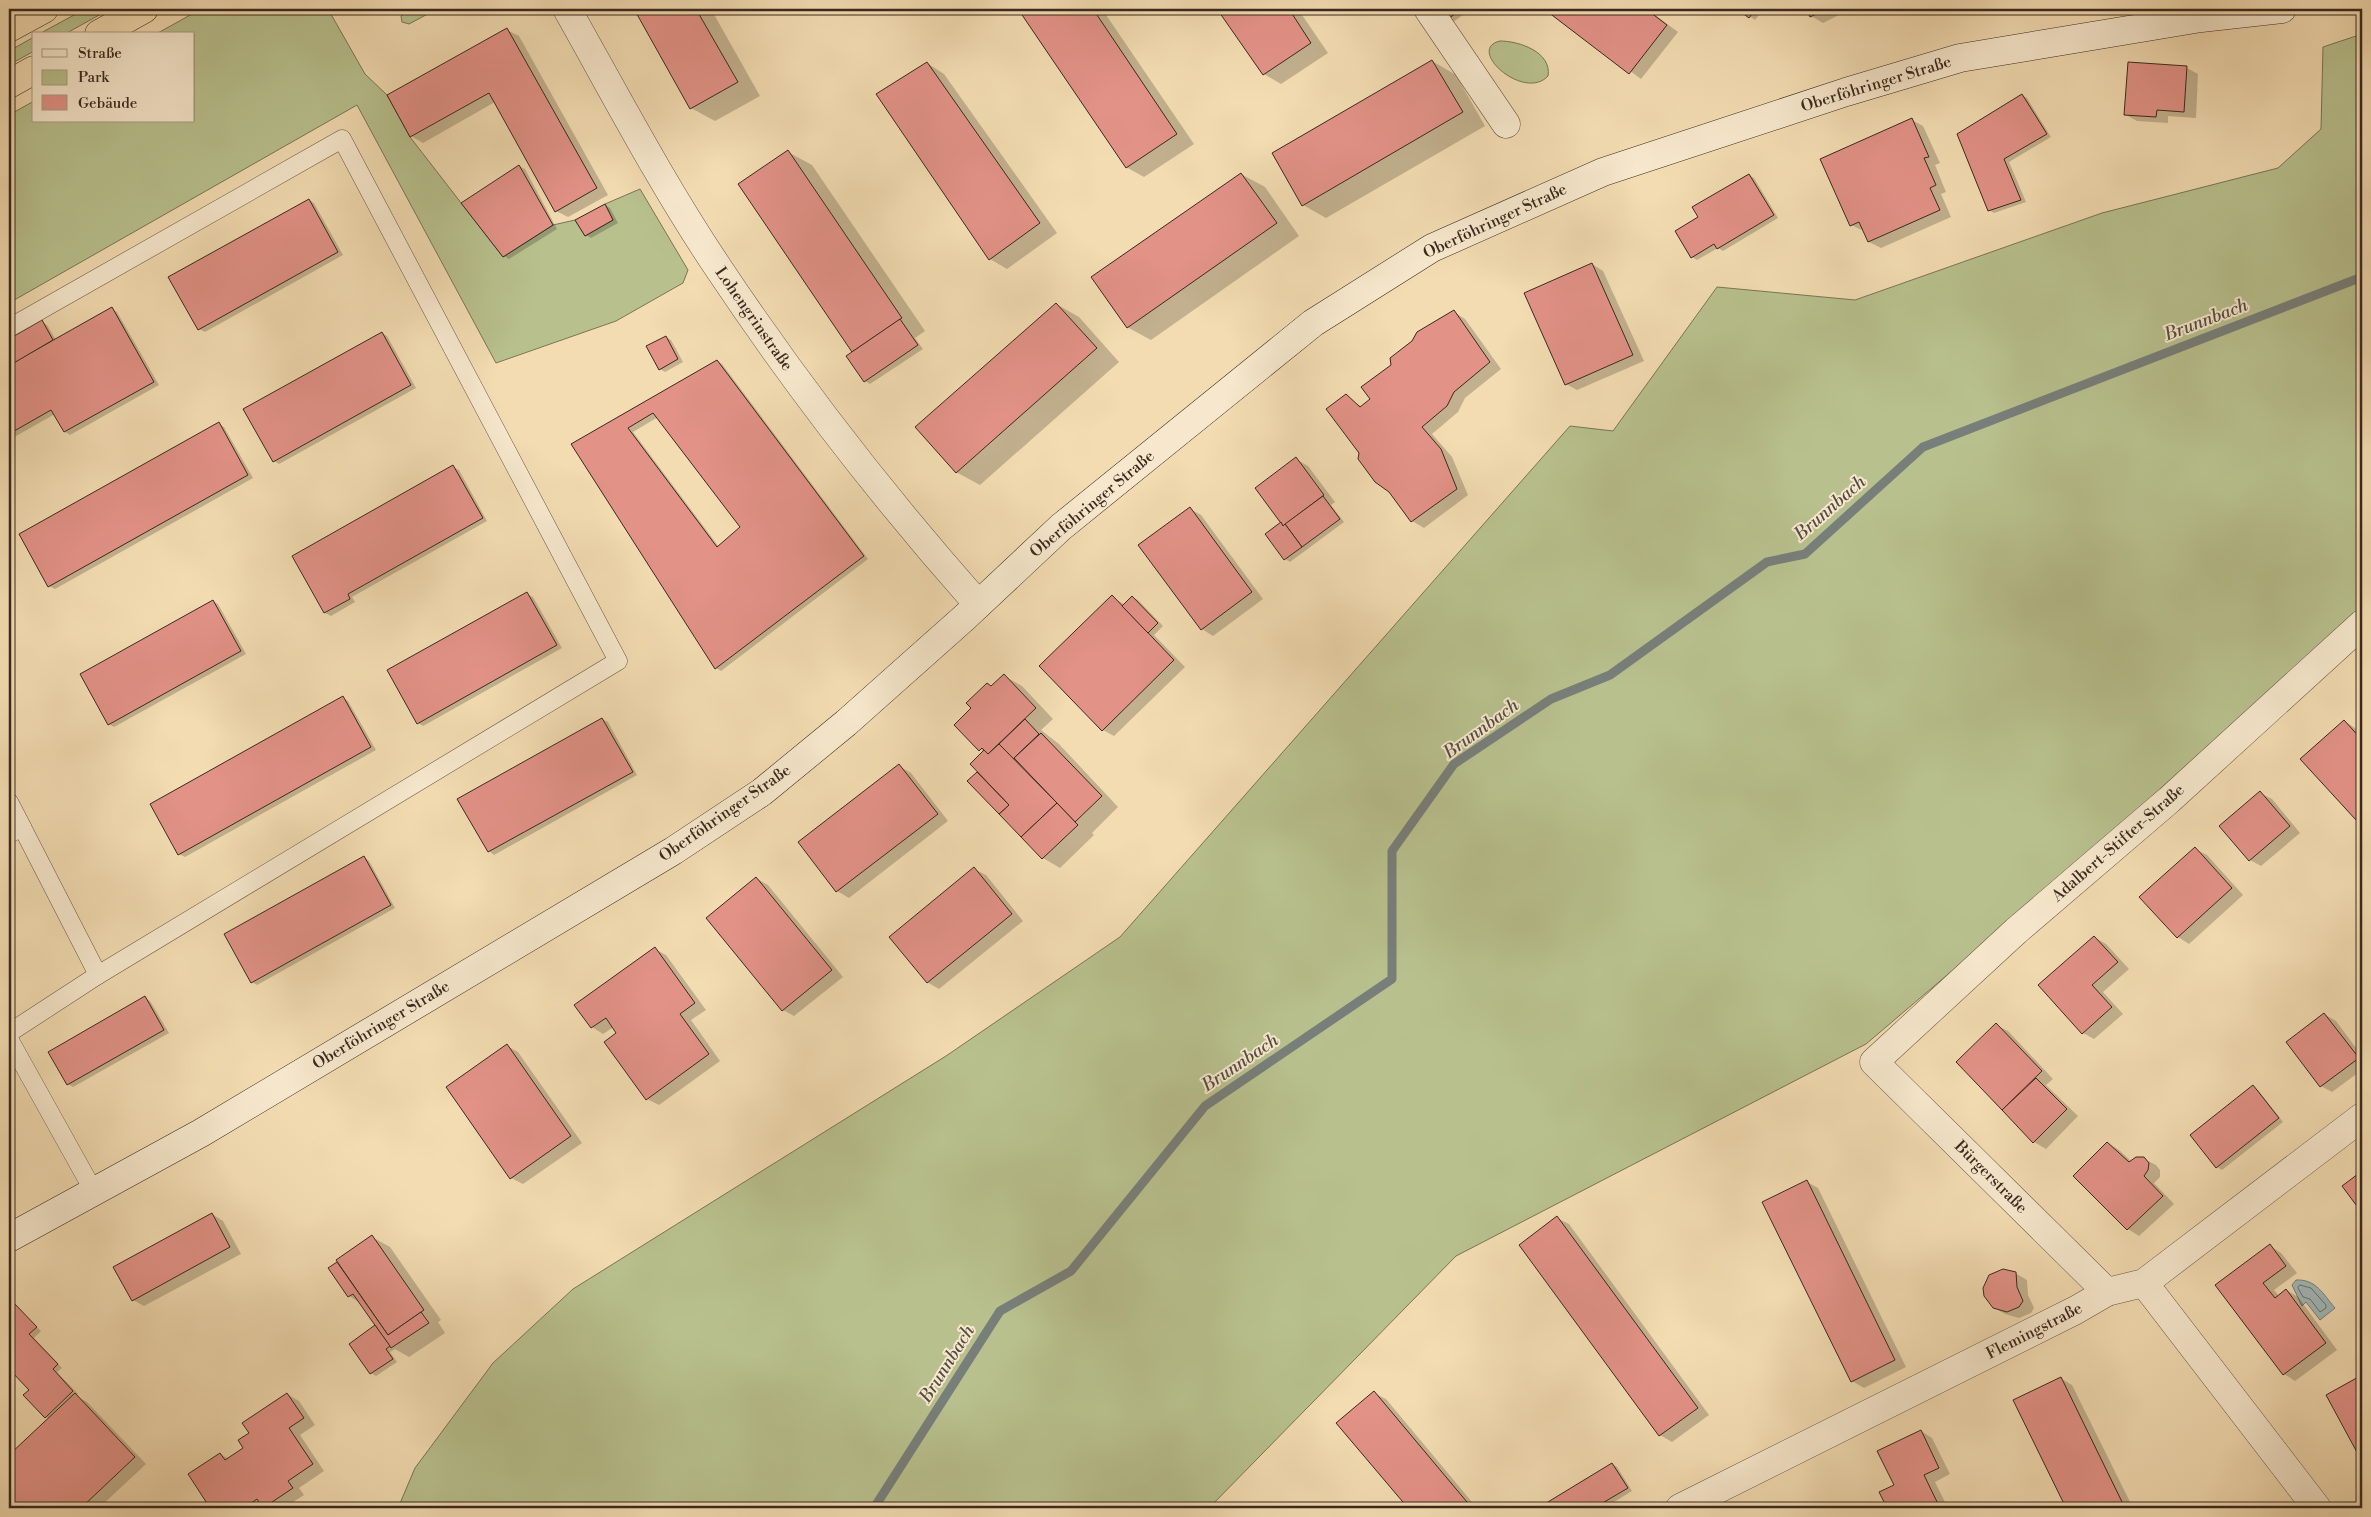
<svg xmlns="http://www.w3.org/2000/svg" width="2371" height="1517" font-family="'Libre Bodoni',serif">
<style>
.green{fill:#b8c18e;stroke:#797556}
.water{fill:#a1b8b8;stroke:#787f7a}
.shadow{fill:#0003;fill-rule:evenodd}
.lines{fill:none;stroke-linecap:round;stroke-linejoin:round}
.shore{stroke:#6e706b;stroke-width:1}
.stream{stroke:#787f7a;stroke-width:9}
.building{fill:#e29287;stroke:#3a291e;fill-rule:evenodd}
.lane-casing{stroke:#685643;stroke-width:19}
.street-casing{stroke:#685643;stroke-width:29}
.secondary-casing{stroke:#3a291e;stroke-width:29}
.highway-casing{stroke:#3a291e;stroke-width:29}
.lane{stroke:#f7e8cd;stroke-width:18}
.street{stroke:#f7e8cd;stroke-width:28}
.secondary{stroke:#f7e8cd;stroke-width:28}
.highway{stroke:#f3dcb2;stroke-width:28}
.labels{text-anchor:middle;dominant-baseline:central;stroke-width:4;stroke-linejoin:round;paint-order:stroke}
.street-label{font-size:16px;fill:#3a291e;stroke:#f7e8cd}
.water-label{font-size:18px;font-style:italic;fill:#544d44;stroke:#f7e8cd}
</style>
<rect width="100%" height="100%" fill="#f3dcb2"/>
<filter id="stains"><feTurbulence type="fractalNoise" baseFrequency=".004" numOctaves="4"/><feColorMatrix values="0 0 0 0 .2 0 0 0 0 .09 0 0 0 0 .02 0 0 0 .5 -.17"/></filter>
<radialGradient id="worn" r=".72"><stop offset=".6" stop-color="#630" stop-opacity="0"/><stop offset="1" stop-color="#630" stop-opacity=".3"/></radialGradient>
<g class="green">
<polygon points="85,9 110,9 65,34 39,34"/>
<polygon points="201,9 328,9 365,74 387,95 410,137 503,257 553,225 575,220 585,236 613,220 605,204 640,189 688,270 683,283 616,321 496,363 357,105 9,303 9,115 34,101 34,121 194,121 194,34 156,34"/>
<polygon points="410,9 437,9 409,24 402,22 401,16"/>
<polygon points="2362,34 2362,607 2059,880 1866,1044 1456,1256 1209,1508 398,1508 415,1468 493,1363 573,1289 946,1056 1120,937 1570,426 1613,431 1717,287 1855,300 2102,213 2278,168 2321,129 2323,47"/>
<polygon points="34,37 34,51 9,65 9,51"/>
<path d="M1500,41C1519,41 1552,52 1548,76C1524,102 1465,49 1500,41Z"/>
</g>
<path class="water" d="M2296,1280C2316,1279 2323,1294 2335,1308L2320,1320L2306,1302L2302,1306L2292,1285Z"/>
<g class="shadow">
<polygon points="635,9 711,9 760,96 715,121 691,108"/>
<polygon points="1019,9 1102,9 1194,144 1144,177 1126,167"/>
<polygon points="1219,9 1298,9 1328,53 1281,84 1264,74"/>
<polygon points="1440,9 1458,9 1463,15 1453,22"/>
<polygon points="1546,9 1647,9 1678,32 1641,79"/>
<polygon points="1739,9 1764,9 1755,20"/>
<polygon points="1808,9 1851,9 1823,23 1811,16"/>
<polygon points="507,30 519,36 608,195 568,217 556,211 495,102 423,143 411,136"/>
<polygon points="1432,61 1456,75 1485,126 1326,218 1303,205"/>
<polygon points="927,63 944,74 1057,233 1007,269 990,259"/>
<polygon points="2129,64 2187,68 2198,74 2196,118 2168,116 2168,123 2137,121 2126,115"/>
<polygon points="2022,95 2027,98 2051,137 2009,162 2026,202 1994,213 1989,210"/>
<polygon points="1912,120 1923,126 1940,163 1935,165 1946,192 1941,194 1951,217 1881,248 1869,242 1864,231 1851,225"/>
<polygon points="788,152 812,165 925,331 915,338 923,349 870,384 865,381 854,352"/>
<polygon points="519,166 525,169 557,229 509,259 504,256"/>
<polygon points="1241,174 1265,187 1299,236 1151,340 1127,327"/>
<polygon points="1749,175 1754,178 1778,218 1723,251 1718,248 1697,260 1692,257 1700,218"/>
<polygon points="309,200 314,203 343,255 205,332 199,329"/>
<polygon points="605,205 610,208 618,223 591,238 586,235"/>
<polygon points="1592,264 1603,271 1644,361 1577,390 1566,384"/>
<polygon points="1056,304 1079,317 1119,362 980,485 956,472"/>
<polygon points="112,309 117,312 159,385 70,435 65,432 55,414 9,440 9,367 13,364 9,356 9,340 42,322 47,325 56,340"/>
<polygon points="1454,312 1465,319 1501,369 1465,398 1458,412 1432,434 1452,457 1468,495 1424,528 1412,521 1360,453 1346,396 1362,407 1372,399 1392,365"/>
<polygon points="382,333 387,336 416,388 279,464 274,461"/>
<polygon points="666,337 671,340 683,362 665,372 660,369"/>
<path d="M717,361L722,364L868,559L721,671L716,668L573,445ZM658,417L742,528L719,547L633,432Z"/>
<polygon points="219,424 224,427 253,478 55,589 49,586"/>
<polygon points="1296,459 1308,466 1335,502 1331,505 1344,522 1290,562 1285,559 1281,524"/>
<polygon points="453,467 459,470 487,521 352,597 355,602 331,616 325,613 294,556"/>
<polygon points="1190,509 1201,515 1263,599 1213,636 1202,629"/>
<polygon points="527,594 533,597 562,648 423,726 418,723"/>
<polygon points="1112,597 1125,605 1132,597 1138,600 1163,626 1154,635 1185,667 1114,736 1103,730"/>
<polygon points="213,601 218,604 246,654 114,727 109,724"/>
<polygon points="1004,676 1022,686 1053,719 1041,730 1059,744 1118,807 1092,833 1094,835 1060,868 1043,858 969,781 978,772 984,752 956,725"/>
<polygon points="342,697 348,701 376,750 185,857 179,854"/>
<polygon points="602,719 608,722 637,775 494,855 489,851"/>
<polygon points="2344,721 2355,728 2362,736 2362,823 2357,819 2302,759"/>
<polygon points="899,766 911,773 948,821 849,898 837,891"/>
<polygon points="2260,793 2272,799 2300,833 2261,866 2250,860"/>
<polygon points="2195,849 2207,855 2243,895 2189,944 2178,937"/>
<polygon points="364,857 369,861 395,908 257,985 252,982"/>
<polygon points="974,869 986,875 1023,921 939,989 927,982"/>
<polygon points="756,878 768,885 843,977 794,1016 783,1010"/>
<polygon points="2094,937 2106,944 2129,969 2103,992 2123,1014 2094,1039 2083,1033"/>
<polygon points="655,949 666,955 706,1010 691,1020 720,1061 659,1105 647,1099 614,1027 603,1034 592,1027"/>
<polygon points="145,998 150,1001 169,1033 73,1087 68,1084"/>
<polygon points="2324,1014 2336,1021 2362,1056 2362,1070 2332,1092 2321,1086"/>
<polygon points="1996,1025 2008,1031 2053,1079 2046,1085 2078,1116 2046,1149 2034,1142 1957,1062"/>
<polygon points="507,1046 518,1052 582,1143 523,1184 511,1178"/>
<polygon points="2253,1087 2258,1090 2283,1122 2222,1170 2217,1167"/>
<polygon points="2108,1143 2119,1150 2132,1162 2144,1159 2156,1165 2160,1170 2160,1177 2154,1183 2174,1204 2139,1236 2128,1229"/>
<polygon points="1807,1182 1818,1188 1906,1367 1864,1388 1852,1381"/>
<polygon points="212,1214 223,1221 241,1254 144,1306 133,1300"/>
<polygon points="1557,1218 1569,1224 1709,1415 1672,1442 1660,1435 1520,1245"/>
<polygon points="372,1237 390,1247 441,1320 438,1322 445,1333 409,1357 395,1349 390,1352 397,1362 376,1376 371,1373 380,1330 362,1304 349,1296 330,1269"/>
<polygon points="2270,1246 2281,1253 2297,1273 2274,1290 2279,1296 2286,1290 2298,1297 2337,1350 2295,1381 2284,1374 2217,1285"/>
<polygon points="2015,1273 2027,1280 2028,1295 2034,1308 2031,1313 2019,1318 2005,1314 1993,1307"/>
<polygon points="13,1304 41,1331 34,1338 62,1368 57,1372 78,1394 76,1396 87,1402 146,1464 99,1508 9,1508 9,1457 50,1419 46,1417 30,1390 9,1367 9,1308"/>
<polygon points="2362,1376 2362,1456 2327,1396"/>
<polygon points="2060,1378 2072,1385 2133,1508 2067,1508 2015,1401"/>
<polygon points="1374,1393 1386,1399 1477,1508 1409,1508 1338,1423"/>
<polygon points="287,1394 299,1401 315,1425 300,1435 324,1471 299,1488 304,1495 284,1508 212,1508 190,1474 220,1454 229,1459 245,1449 251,1433"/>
<polygon points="1921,1431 1932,1438 1950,1474 1935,1482 1948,1508 1888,1508 1881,1493 1895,1486"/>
<polygon points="1612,1464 1617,1467 1632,1491 1604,1508 1540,1508"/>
</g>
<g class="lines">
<polygon class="shore" points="2300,1285 2311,1288 2326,1305 2326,1308 2320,1312 2310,1299 2303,1297 2298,1288"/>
<polyline class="stream" points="874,1508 1000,1311 1071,1271 1205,1106 1392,979 1392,851 1454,764 1551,699 1610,675 1767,562 1805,554 1923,447 2362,277"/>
</g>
<g class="building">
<polygon points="634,9 696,9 738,82 690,109"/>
<polygon points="1018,9 1093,9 1177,134 1126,168"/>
<polygon points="1217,9 1289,9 1311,43 1263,75"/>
<polygon points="1439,9 1456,9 1458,12 1446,20"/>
<polygon points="1544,9 1646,9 1667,25 1629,74"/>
<polygon points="1737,9 1756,9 1749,18"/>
<polygon points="1806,9 1827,9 1810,17"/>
<polygon points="507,28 597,188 555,212 489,93 410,137 387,95"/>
<polygon points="1432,60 1463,112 1302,206 1272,153"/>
<polygon points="927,62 1040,223 989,260 876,94"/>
<polygon points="2128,62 2187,66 2184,112 2157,110 2156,117 2124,115"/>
<polygon points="2022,94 2047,134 2004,159 2021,200 1988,211 1957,134"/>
<polygon points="1912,118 1929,157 1924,158 1936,185 1930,188 1940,210 1868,242 1859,222 1850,226 1820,159"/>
<polygon points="788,150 902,318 852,352 738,184"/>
<polygon points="519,165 553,225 503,257 461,203"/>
<polygon points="1241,173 1277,223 1127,328 1091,277"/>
<polygon points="1749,174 1774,215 1717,249 1714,244 1691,258 1675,231 1698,217 1692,207"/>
<polygon points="309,199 338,252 198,330 168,277"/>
<polygon points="605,204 613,220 585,236 575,220"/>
<polygon points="1592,263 1633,355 1565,385 1524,293"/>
<polygon points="1056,303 1097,348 956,473 915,427"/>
<polygon points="112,307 154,382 64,432 51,410 9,434 9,365"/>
<polygon points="1454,310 1490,362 1454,392 1447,406 1422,427 1441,449 1457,489 1411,522 1389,492 1375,482 1358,459 1359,453 1326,409 1346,394 1360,407 1370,399 1361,387 1391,365 1390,358 1412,341 1417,332"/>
<polygon points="900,319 918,345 864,382 846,356"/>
<polygon points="42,320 53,340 12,364 9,359 9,339"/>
<polygon points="382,332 411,385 273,462 243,409"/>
<polygon points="666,336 678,359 659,370 646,346"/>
<path d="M717,360L864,556L715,669L571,444ZM653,413L740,527L717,547L628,428Z"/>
<polygon points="219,422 248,475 48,587 19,534"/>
<polygon points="1296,457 1324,495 1283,526 1255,488"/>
<polygon points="453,465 483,518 348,594 350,599 324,613 292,556"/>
<polygon points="1323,496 1340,519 1302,547 1285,524"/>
<polygon points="1190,507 1252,592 1201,630 1138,545"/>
<polygon points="1281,522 1283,526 1285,524 1302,547 1284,560 1265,534"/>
<polygon points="527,592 557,645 417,724 387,670"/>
<polygon points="1112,595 1174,660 1102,731 1039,666"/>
<polygon points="1132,596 1158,623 1148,633 1122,606"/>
<polygon points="213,600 241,651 108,725 80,674"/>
<polygon points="1004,674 1036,708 988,754 982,748 979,751 954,725 971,708 966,703 987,683 991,686"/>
<polygon points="343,696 371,747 178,855 150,804"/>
<polygon points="602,718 633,772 488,852 457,799"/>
<polygon points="1025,719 1039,734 1013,759 999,744"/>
<polygon points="2344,720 2362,740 2362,815 2356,820 2300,759"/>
<polygon points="1041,733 1102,796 1075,822 1014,758"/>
<polygon points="999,744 1057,803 1021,837 999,814 1009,805 970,764 984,750 988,754"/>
<polygon points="899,764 938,814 836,892 798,842"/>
<polygon points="977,772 1009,805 999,814 967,781"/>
<polygon points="2260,791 2290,826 2249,861 2219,826"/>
<polygon points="1057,803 1078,825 1042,859 1021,837"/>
<polygon points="2195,847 2232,888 2177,938 2139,897"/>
<polygon points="364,856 391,905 251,983 224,934"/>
<polygon points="974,867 1012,914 927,983 889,937"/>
<polygon points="756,877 832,970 782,1011 706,918"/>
<polygon points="2094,936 2118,962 2092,985 2112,1007 2082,1034 2038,985"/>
<polygon points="655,947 695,1003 680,1014 709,1054 646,1100 604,1042 616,1033 606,1018 591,1028 574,1005"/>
<polygon points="145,996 164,1030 67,1085 48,1052"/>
<polygon points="2324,1013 2359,1058 2320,1087 2286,1042"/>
<polygon points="1996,1023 2042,1071 2002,1110 1956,1062"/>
<polygon points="507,1044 571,1136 510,1179 446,1087"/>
<polygon points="2036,1078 2067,1109 2033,1143 2002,1110"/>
<polygon points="2253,1085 2279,1118 2216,1168 2190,1135"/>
<polygon points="2107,1142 2129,1162 2136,1157 2144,1157 2149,1163 2148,1170 2144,1176 2163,1196 2127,1230 2073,1176"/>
<polygon points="2362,1171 2362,1213 2342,1186"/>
<polygon points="1807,1180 1895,1360 1851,1382 1762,1202"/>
<polygon points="212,1213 230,1247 132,1301 113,1267"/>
<polygon points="1557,1216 1698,1408 1659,1436 1519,1245"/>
<polygon points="372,1235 424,1310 388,1335 336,1260"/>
<polygon points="2270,1244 2286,1266 2263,1283 2275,1298 2286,1289 2326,1343 2283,1375 2215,1285"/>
<polygon points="337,1262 388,1335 421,1312 429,1323 391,1348 353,1294 348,1297 328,1268"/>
<polygon points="2003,1269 2016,1272 2017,1287 2023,1301 2019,1307 2007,1312 1993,1308 1984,1296 1983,1288 1989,1275"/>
<polygon points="13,1302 37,1327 29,1334 58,1364 53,1369 73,1391 45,1418 23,1395 29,1390 9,1369 9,1306"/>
<polygon points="375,1325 390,1346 386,1349 393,1359 370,1374 349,1344"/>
<polygon points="2362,1375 2362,1454 2359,1456 2326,1395"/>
<polygon points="2061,1377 2125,1508 2066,1508 2013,1400"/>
<polygon points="1374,1391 1472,1508 1408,1508 1336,1423"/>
<polygon points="75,1393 135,1457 81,1508 9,1508 9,1455"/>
<polygon points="287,1393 304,1418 289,1428 313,1464 288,1481 293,1488 263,1508 257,1499 244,1508 210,1508 188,1474 220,1453 225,1460 243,1448 238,1440 249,1433 242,1423"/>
<polygon points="1921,1430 1939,1468 1924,1475 1940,1508 1887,1508 1879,1492 1894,1485 1877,1451"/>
<polygon points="1612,1463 1628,1488 1594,1508 1538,1508"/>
</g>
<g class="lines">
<defs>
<g id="lane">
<polyline points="9,328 342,139 618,661 98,975"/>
<polyline points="9,802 22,827"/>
<polyline points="9,834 22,827 98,975 9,1033"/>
<polyline points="9,1039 93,1190"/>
</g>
<g id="street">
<path d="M567,9C616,96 663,186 719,269C797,386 884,498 977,603"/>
<polyline points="1428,9 1506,124"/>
<polyline points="2144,1283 2317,1508"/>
<polyline points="2107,1292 1874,1062 2016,931 2169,800 2362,624"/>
<polyline points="1680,1508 2076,1310 2107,1292 2144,1283 2362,1117"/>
</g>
<polyline id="secondary" points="9,1238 201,1133 673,851 762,792 846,723 964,618 1061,527 1313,323 1432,248 1603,172 1846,92 1960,58 2201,18 2282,9"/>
<g id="highway">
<polyline points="9,28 44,9"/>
<polyline points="99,34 144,9"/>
<polyline points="9,84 34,70"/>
</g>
</defs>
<use href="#lane" class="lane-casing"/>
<use href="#street" class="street-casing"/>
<use href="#secondary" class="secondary-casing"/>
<use href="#highway" class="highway-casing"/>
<use href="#lane" class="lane"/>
<use href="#street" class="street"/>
<use href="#secondary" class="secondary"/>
<use href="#highway" class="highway"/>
</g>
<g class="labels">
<g class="street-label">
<text transform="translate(1876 84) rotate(-17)">Oberföhringer Straße</text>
<text transform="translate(1495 221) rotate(-25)">Oberföhringer Straße</text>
<text transform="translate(754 319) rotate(55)">Lohengrinstraße</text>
<text transform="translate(1092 504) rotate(-40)">Oberföhringer Straße</text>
<text transform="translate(725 813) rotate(-35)">Oberföhringer Straße</text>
<text transform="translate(2118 843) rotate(-41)">Adalbert-Stifter-Straße</text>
<text transform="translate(381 1025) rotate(-31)">Oberföhringer Straße</text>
<text transform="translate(1991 1177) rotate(45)">Bürgerstraße</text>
<text transform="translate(2034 1331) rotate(-27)">Flemingstraße</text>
</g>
<g class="water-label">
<text transform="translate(2206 320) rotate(-21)">Brunnbach</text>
<text transform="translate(1830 508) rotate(-41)">Brunnbach</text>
<text transform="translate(1481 729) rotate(-36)">Brunnbach</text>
<text transform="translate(1240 1063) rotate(-34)">Brunnbach</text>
<text transform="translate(947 1364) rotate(-58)">Brunnbach</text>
</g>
</g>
<rect width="2371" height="1517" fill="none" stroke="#f3dcb2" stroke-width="30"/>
<rect x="10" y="10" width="2351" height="1497" fill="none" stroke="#3a291e" stroke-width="2.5"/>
<rect x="15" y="15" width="2341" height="1487" fill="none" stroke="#3a291e"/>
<rect x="32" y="32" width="162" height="90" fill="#f7e8cd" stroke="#ab9c87"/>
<rect x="42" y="49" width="25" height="8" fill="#f7e8cd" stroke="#ab9c87"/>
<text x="78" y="58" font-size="15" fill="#3a291e">Straße</text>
<rect x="42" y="70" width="25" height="15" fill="#b8c18e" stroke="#ab9c87"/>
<text x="78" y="82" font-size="15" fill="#3a291e">Park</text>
<rect x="42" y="95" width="25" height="15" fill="#e29287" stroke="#ab9c87"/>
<text x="78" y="108" font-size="15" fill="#3a291e">Gebäude</text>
<rect width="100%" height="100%" filter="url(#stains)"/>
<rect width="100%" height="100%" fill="url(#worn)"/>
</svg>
